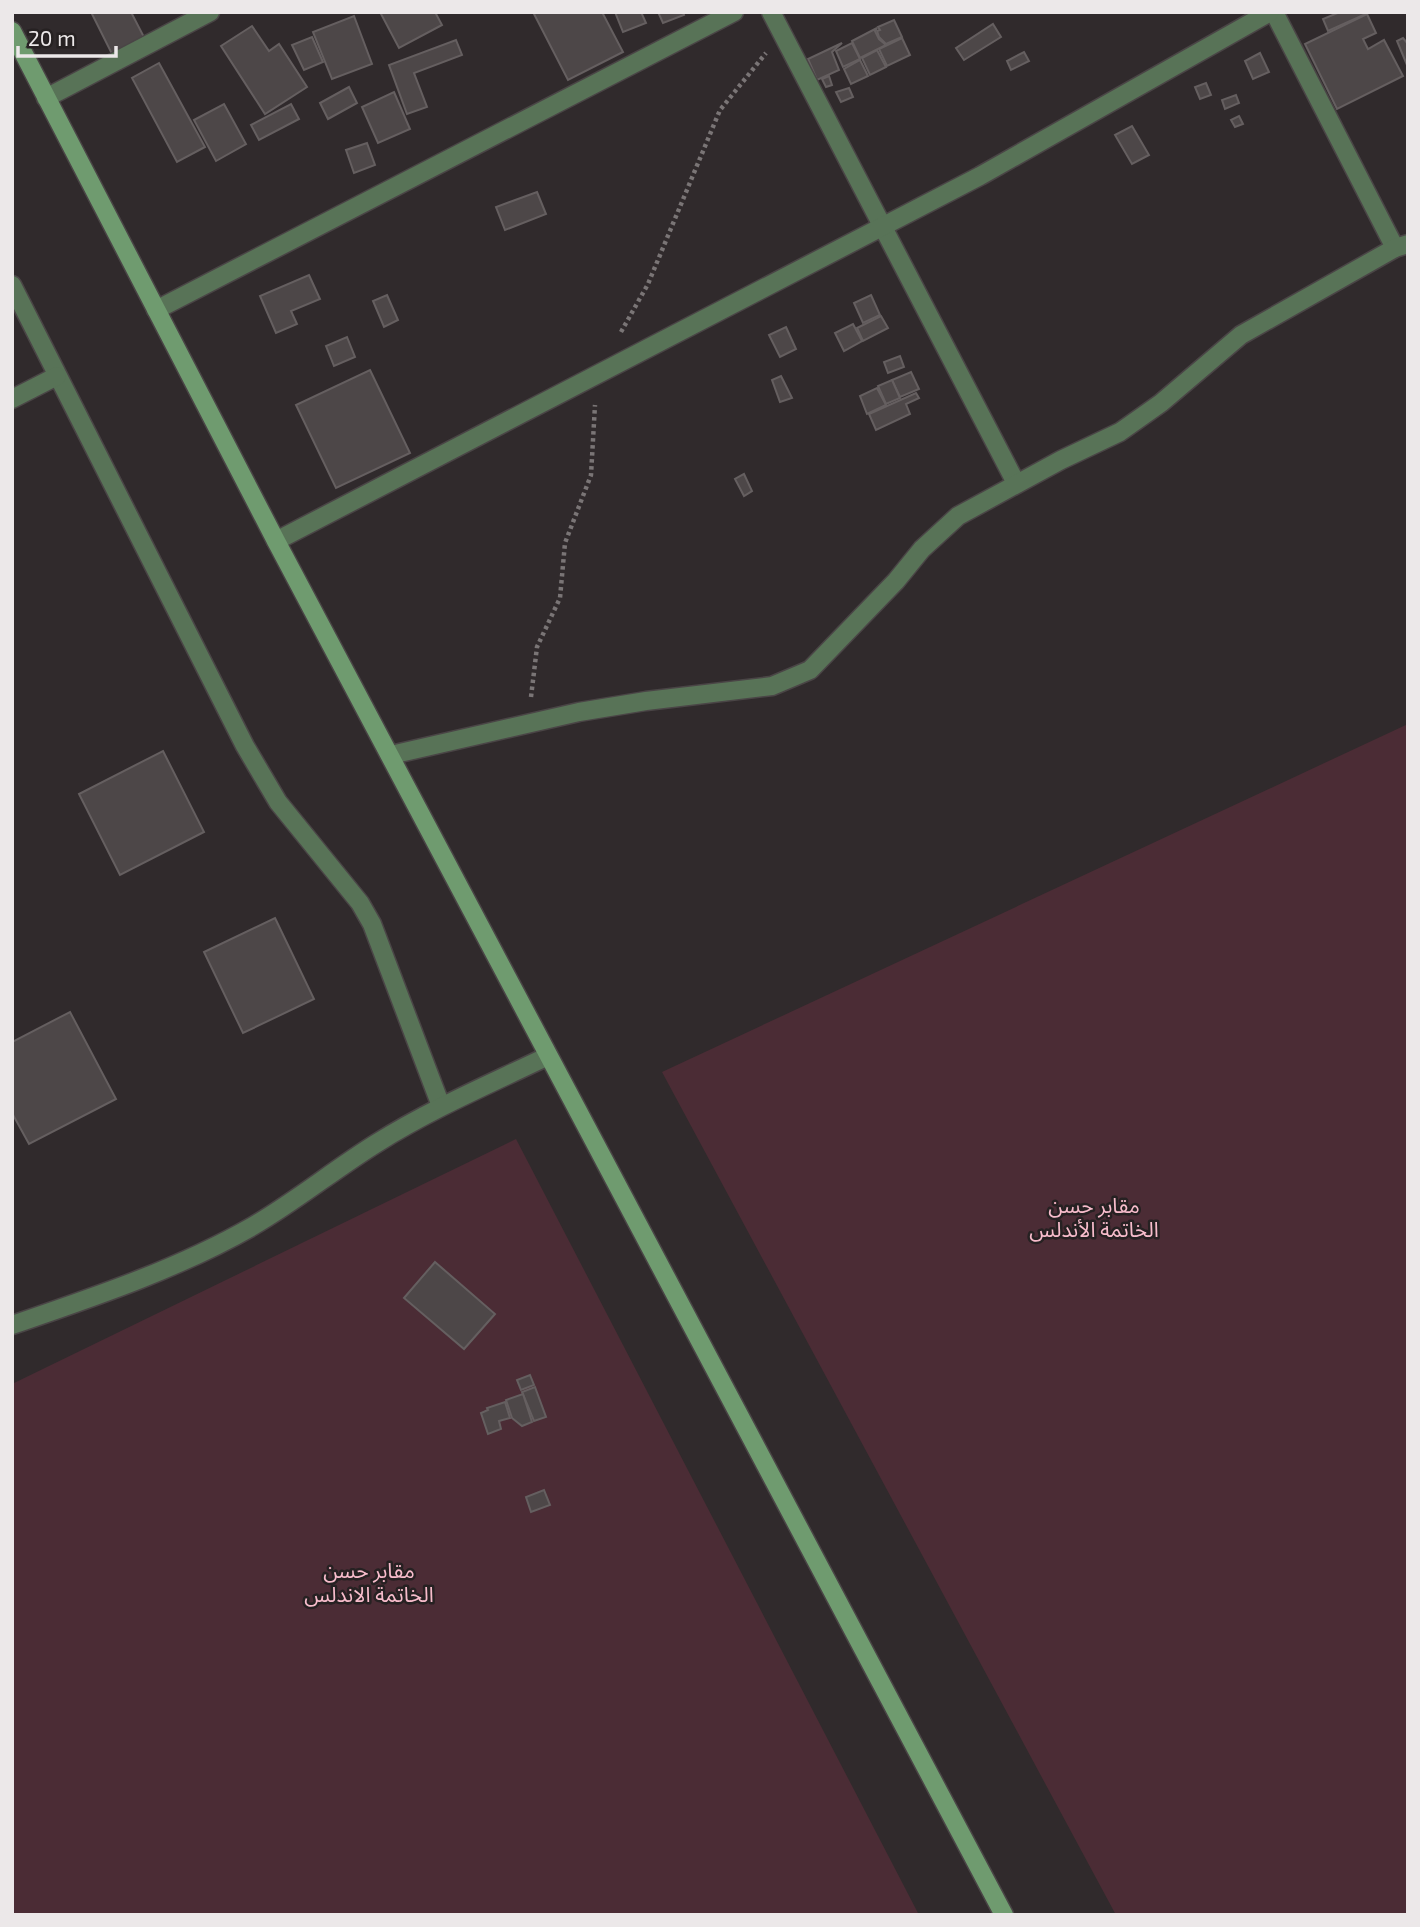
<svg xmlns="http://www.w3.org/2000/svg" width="1420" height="1927" font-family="'Exo 2','Noto Sans Arabic',sans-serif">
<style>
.green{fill:#4b2c35}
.building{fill:#4d4748;stroke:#655f60;stroke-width:2}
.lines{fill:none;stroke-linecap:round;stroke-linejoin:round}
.street-casing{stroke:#4a4546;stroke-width:21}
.secondary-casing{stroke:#4a4546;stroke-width:21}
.path{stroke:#7a7576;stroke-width:4.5;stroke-dasharray:3.5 3.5;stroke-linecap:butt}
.street{stroke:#587357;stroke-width:18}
.secondary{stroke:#6f9b6f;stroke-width:18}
.labels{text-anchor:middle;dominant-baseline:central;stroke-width:5;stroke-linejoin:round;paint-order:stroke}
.park-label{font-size:21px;fill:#f7bccb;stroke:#262122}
</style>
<rect width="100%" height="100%" fill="#302a2c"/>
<g class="green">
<polygon points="1408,724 1408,1915 1116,1915 662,1072"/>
<polygon points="516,1139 919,1915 12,1915 12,1384"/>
</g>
<g class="building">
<polygon points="91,12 131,12 146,41 114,58"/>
<polygon points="380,12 435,12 442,25 399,48"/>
<polygon points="533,12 602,12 623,52 568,80"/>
<polygon points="615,12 641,12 646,23 623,32"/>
<polygon points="658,12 683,12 684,15 663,23"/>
<polygon points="1340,12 1367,12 1368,13 1328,31 1323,19"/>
<polygon points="1367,14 1376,33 1363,39 1368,49 1384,40 1403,76 1337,109 1305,44"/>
<polygon points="354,16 372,64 332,79 313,32"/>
<polygon points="894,20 902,37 886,44 879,37 877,31 880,30 878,27"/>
<polygon points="993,24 1001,37 964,60 956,48"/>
<polygon points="252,26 269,51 279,44 307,87 265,114 221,46"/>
<polygon points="877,28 875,31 879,39 886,45 860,58 852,41"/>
<polygon points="312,37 323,62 304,70 292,45"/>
<polygon points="902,38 910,55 887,66 879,49"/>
<polygon points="1403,38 1408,44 1407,65 1397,41"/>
<polygon points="456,40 462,55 414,73 427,107 407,114 389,65"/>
<polygon points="842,43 832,52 839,70 817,80 808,59"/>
<polygon points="852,43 860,59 843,67 836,51"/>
<polygon points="877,50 886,67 870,75 862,58"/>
<polygon points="1024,52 1029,61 1011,70 1007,61"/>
<polygon points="1260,53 1269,72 1253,79 1245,61"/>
<polygon points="860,60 868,76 851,84 844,69"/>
<polygon points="159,63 205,147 177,162 132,78"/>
<polygon points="829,76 832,85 826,87 822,79"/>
<polygon points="1206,83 1211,95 1200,99 1195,87"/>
<polygon points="349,87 357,103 328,119 320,103"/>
<polygon points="849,88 853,97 841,102 836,92"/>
<polygon points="394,92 410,129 378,143 362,107"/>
<polygon points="1236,95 1239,103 1225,109 1222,100"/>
<polygon points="224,104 246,144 216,161 194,120"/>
<polygon points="291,104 299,119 259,140 251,125"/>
<polygon points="1239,116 1243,124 1235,127 1231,120"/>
<polygon points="1132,126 1149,155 1132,164 1115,135"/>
<polygon points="367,143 375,165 354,173 346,150"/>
<polygon points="537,192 546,214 505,230 496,207"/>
<polygon points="309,275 320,299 291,311 297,324 276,333 260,296"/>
<polygon points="387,295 398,320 384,327 373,301"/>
<polygon points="871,295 880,315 863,323 854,303"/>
<polygon points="881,316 888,328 863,341 857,328"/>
<polygon points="853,324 862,341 844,351 835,333"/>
<polygon points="786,327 796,349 780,357 769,335"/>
<polygon points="347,337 355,357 334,366 326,346"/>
<polygon points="900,356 904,367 888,373 884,362"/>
<polygon points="370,370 410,453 336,488 296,405"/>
<polygon points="911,372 919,389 900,397 892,380"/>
<polygon points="781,376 792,398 780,402 772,380"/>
<polygon points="892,380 900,398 886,404 878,386"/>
<polygon points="877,388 886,405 867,414 860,396"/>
<polygon points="916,393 919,398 906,404 910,414 876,430 869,414"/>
<polygon points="744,474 752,491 744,496 735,479"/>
<polygon points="163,751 204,832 120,875 79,794"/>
<polygon points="275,918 314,999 243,1033 204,952"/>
<polygon points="70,1012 116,1099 29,1144 12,1113 12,1042"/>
<polygon points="435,1262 495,1314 464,1349 404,1298"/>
<polygon points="530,1375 534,1385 521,1390 517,1380"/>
<polygon points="535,1387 546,1417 534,1421 522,1392"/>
<polygon points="523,1394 532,1422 522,1426 512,1418 506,1400"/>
<polygon points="505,1402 510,1418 499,1421 501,1429 488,1434 481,1413 488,1410 487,1408"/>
<polygon points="544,1490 550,1505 531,1512 526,1497"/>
</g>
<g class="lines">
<defs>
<g id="street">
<polyline points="771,12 1016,483"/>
<polyline points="1274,12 1395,248"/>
<polyline points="46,98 210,12"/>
<polyline points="12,285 245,746 278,802 360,903 372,924 441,1106"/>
<polyline points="156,310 734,12"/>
<polyline points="12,399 57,376"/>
<polyline points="276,541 980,176 1270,12"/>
<polyline points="391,755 579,712 646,701 772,686 810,670 896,581 922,549 958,516 1061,460 1120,432 1161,403 1241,335 1395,248 1408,244"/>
<path d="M12,1325C94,1297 178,1269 253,1226C296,1201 335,1169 377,1143C431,1109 490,1084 548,1056"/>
</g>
<polyline id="secondary" points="12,31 276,541 1004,1915"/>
</defs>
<use href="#street" class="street-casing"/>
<use href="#secondary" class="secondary-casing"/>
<g class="path">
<polyline points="621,332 648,284 720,110 766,53"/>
<polyline points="531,697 537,647 560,598 565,543 591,475 595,405"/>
</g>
<use href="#street" class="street"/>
<use href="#secondary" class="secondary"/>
</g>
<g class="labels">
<g class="park-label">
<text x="1094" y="1204">مقابر حسن<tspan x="1094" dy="24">الخاتمة الأندلس</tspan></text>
<text x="369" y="1569">مقابر حسن<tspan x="369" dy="24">الخاتمة الاندلس</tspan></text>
</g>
</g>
<rect width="1420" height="1927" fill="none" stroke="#ece8e9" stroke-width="28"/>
<path d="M18 46v10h98v-10" fill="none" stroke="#ece8e9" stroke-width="3.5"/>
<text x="28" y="46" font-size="21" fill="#ece8e9" stroke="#262122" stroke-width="5" paint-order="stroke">20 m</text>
</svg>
